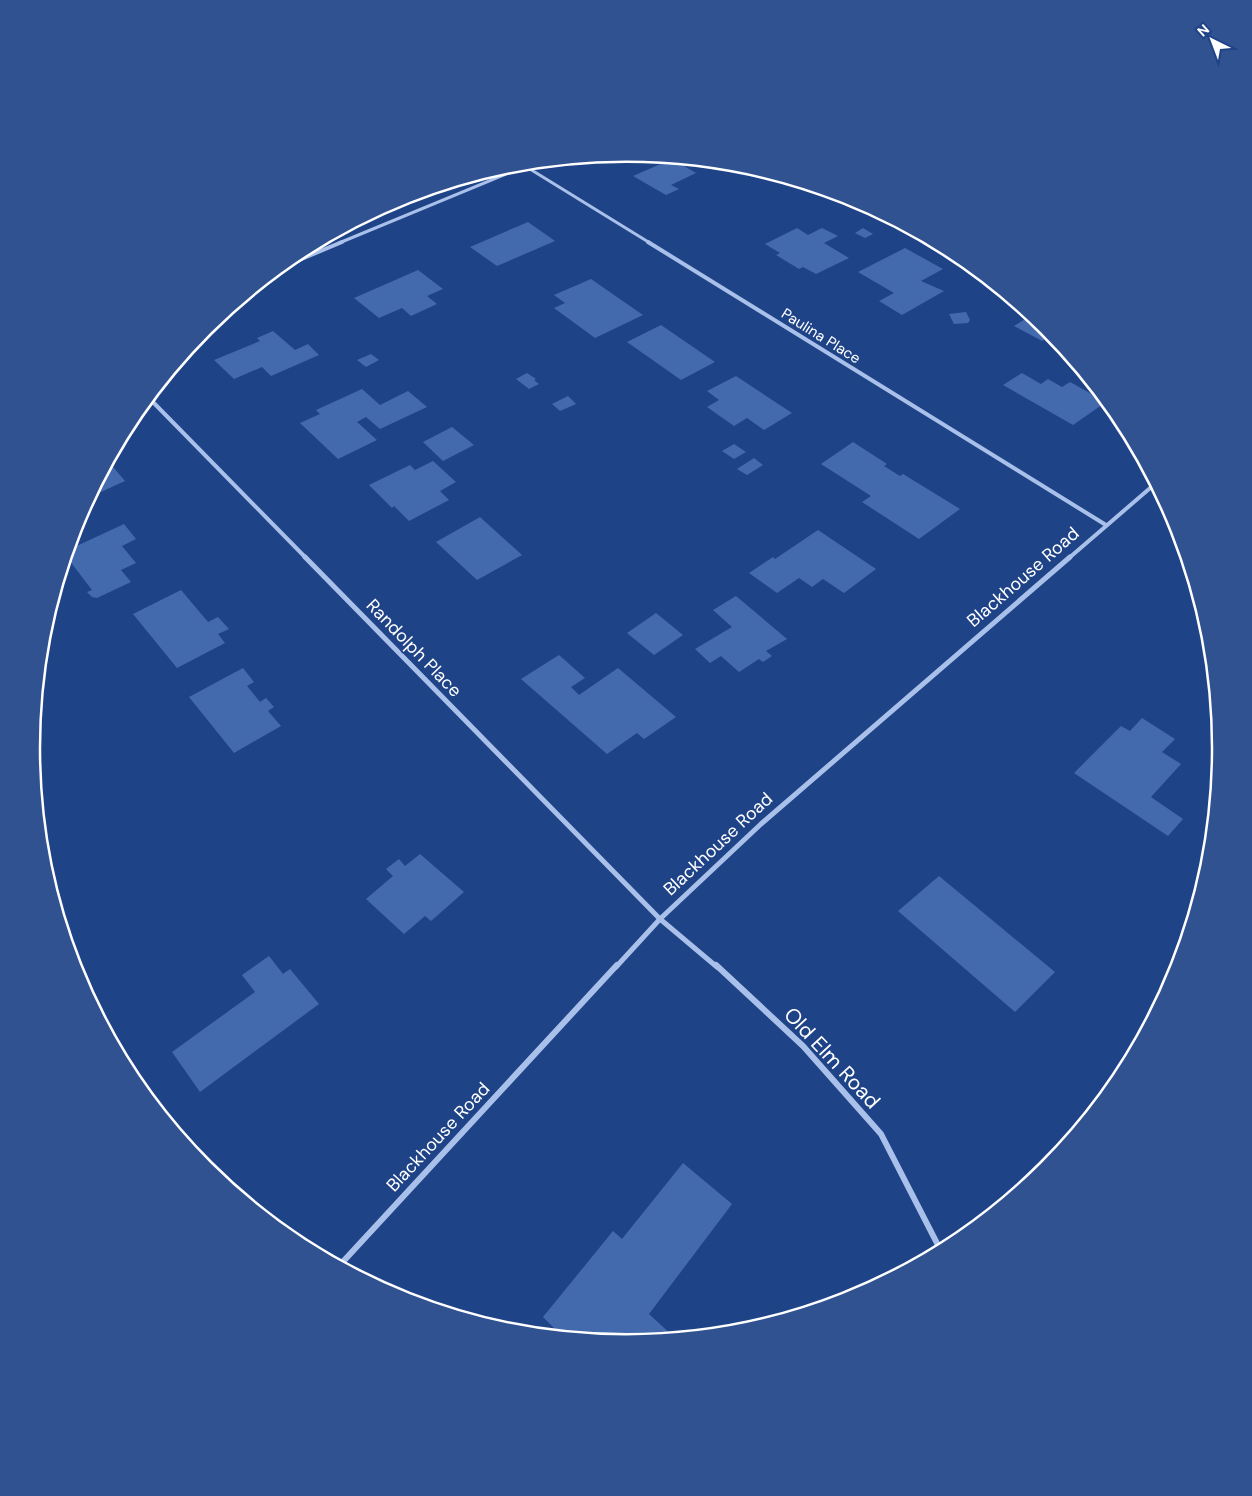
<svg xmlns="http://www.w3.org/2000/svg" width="1252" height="1496" font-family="'DM Sans',sans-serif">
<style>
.building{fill:#446aae}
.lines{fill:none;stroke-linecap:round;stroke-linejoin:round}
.minor-far3{stroke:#a9c1ea;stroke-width:3}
.minor-far2{stroke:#a9c1ea;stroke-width:4}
.minor-far1{stroke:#a9c1ea;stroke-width:5}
.minor{stroke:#a9c1ea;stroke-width:6}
.labels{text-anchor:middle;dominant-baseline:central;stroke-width:4;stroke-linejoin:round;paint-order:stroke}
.far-street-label{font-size:15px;fill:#fff;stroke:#1f4387}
.street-label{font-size:18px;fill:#fff;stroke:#1f4387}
.near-street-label{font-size:21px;fill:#fff;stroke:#1f4387}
.rim{fill:none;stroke:#fff;stroke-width:2.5}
</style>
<rect width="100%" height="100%" fill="#1f4387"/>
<g class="building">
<polygon points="672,159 696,173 671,185 679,189 666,195 633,176"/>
<polygon points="528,222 555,241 497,266 470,247"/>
<polygon points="797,228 808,235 822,228 838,236 824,243 849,258 816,274 803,267 799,269 776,255 780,253 765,244"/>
<polygon points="863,228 873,234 865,238 855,233"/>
<polygon points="905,248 943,269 921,281 944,291 902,315 879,301 894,293 858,272"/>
<polygon points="418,270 443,289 427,296 437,304 411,316 402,308 379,318 354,298"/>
<polygon points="591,279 643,315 595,338 554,308 565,303 554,295"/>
<polygon points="966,312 970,320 968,323 954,324 949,314"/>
<polygon points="1032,315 1047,328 1052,335 1042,341 1014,326"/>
<polygon points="661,325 715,362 681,380 627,342"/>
<polygon points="273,331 295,350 308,344 319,355 271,376 262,367 234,379 214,360 260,341 257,338"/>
<polygon points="371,354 379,360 366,367 357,360"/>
<polygon points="527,373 536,379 534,380 539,384 529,389 516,379"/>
<polygon points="1022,373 1041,384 1048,379 1062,387 1070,382 1106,402 1073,425 1003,385"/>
<polygon points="736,376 792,413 764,430 747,418 734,426 707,407 719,400 707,391"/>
<polygon points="362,389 380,405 408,391 427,407 380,429 366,417 357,422 377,440 338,459 300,423 320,414 316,410"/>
<polygon points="568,396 576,404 560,411 552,404"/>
<polygon points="452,427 474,445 443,461 423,442"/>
<polygon points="853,442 887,464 884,466 900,476 903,474 960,509 919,539 862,502 871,496 821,464"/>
<polygon points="734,444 746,452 734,459 722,451"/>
<polygon points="754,458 763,465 747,475 737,469"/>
<polygon points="108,461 125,481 92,496 90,495"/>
<polygon points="433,461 456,482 440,491 449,500 409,521 394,506 392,508 369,485 410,465 415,470"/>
<polygon points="480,517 522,555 477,580 436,542"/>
<polygon points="124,524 136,539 122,546 136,563 121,570 131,582 97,598 92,597 87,592 92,590 66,556 68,550"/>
<polygon points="818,530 876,569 844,593 823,579 812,587 799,578 777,593 749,573 773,557 775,559"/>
<polygon points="181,590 208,622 218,617 229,629 218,634 225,643 177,668 133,614"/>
<polygon points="736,596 787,639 766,651 772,656 763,662 759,659 739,672 721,656 710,663 695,649 732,627 713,610"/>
<polygon points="656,613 683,635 654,655 627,633"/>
<polygon points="559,655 585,678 571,687 579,695 618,668 676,717 644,739 637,733 607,754 521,679"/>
<polygon points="243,668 254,682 247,686 260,702 266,698 274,707 268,711 281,726 234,753 189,697"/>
<polygon points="1142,718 1175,739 1162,752 1181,764 1151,797 1183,819 1168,836 1074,773 1121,726 1130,731"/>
<polygon points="420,854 464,892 431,921 425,916 404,934 366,899 393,876 386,869 399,859 405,866"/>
<polygon points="939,876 1055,972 1015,1012 898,911"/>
<polygon points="269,956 283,974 290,969 319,1004 200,1092 172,1052 255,992 242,975"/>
<polygon points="683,1163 732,1204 649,1314 675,1338 626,1343 563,1337 543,1317 613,1231 622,1239"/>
</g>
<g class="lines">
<g class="minor-far3">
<polyline points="525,166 650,243"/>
<polyline points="339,243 535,162"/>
</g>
<g class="minor-far2">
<polyline points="648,242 1106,525"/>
<polyline points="275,270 342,242"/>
<polyline points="148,397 306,558"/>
<polyline points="1069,558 1156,483"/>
</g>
<g class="minor-far1">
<polyline points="305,557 660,919 717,967"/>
<polyline points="616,967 660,919 761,824 1070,557"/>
</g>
<g class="minor">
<polyline points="716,965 803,1046 881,1134 941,1251"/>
<polyline points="339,1266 617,965"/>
</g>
</g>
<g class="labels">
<g class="far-street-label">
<text transform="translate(821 336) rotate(32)">Paulina Place</text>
</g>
<g class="street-label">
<text transform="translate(1023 577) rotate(-41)">Blackhouse Road</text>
<text transform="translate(414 648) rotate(46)">Randolph Place</text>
<text transform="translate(718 844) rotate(-43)">Blackhouse Road</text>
<text transform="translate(438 1137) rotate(-47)">Blackhouse Road</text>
</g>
<g class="near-street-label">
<text transform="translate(832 1058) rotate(47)">Old Elm Road</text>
</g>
</g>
<path d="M0 0H1252V1496H0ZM40 748a586 586 0 1 1 1172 0a586 586 0 1 1-1172 0Z" fill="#315291" fill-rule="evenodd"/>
<path class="rim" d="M40 748a586 586 0 1 1 1172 0a586 586 0 1 1-1172 0Z"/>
<g transform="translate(1212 40) rotate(318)" stroke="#1f4387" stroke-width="4" paint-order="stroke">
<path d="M0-4L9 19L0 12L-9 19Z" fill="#ffffff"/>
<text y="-8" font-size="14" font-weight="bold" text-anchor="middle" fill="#ffffff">N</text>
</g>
</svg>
